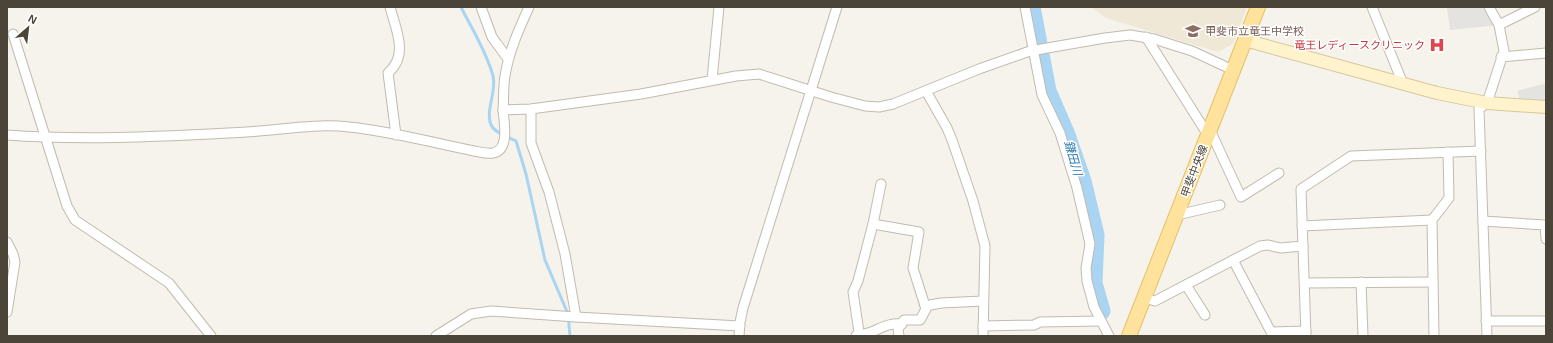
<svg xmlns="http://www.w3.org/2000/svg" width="1553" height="343" font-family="Arial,'Noto Sans JP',sans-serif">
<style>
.education{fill:#efe8d6}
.parking{fill:#e5e3e0}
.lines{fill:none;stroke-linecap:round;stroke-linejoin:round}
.stream{stroke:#a9d4f2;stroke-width:3}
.river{stroke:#a9d4f2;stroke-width:19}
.street-casing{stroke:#c2bbae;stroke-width:11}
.secondary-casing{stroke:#d6c79b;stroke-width:14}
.primary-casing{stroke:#e6c16a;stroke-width:16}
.street{stroke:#fff;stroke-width:9}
.secondary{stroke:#fff3cd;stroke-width:12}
.primary{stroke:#ffe39c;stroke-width:14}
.labels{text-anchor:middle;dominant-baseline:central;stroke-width:3;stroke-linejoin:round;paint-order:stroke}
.education-label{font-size:11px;fill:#785e54;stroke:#fff;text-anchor:start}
.health-label{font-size:11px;fill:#be3a42;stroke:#fff;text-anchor:end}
.street-label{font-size:11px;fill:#4b4439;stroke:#fff}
.water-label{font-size:12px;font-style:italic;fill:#2e7ab2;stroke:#fff}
</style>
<rect width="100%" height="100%" fill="#f6f3ec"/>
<polygon class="education" points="1091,7 1247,7 1233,44 1218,52 1106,18"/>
<g class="parking">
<polygon points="1447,7 1487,7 1499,25 1450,30"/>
<polygon points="1546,83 1546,105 1521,104 1517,91"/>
</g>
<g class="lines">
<path class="stream" d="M461,7C472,29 487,53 493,76C497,91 485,111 491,125C495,133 508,137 516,141L526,174L545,260L568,314L570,336"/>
<polyline class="river" points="1031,7 1047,91 1066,135 1082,181 1095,235 1093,283 1101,311"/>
<defs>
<g id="street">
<path d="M390,7C396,30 409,55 388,73L396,135"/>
<polyline points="481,7 492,37 508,59"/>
<path d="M529,7C519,29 509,51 505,76C503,87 504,99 503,110L531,109L641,94L736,76L759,74L831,97L865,106L879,107L893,104L979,69L1030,51L1105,38L1130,35L1154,39L1192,51L1233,70"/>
<polyline points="1025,7 1042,95 1060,133 1077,188 1090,244 1086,268 1087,281 1094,307 1109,336"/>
<polyline points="1372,7 1403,84"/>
<polyline points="1499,25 1535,7"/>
<polyline points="13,34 67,206 75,220 169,283 211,336"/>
<polyline points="1146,37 1208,135"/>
<polyline points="1501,57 1546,53"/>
<polyline points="712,80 719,7"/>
<polyline points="926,91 947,128 952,140 973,201 985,246 983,336"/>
<polyline points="531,109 531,143 549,192 565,254 576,317"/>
<polyline points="1210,130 1241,197 1279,173"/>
<path d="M7,135C86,141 167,136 246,132C280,130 316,123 349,127C391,131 433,143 474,151C480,152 487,154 493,153C510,150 504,122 503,110"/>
<polyline points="1177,215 1220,205"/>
<polyline points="1483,221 1545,225 1546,239"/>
<polyline points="873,224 919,232 913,268 926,309 920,320 904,320 898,329 899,336"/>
<polyline points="1302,226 1432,220"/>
<polyline points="7,242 13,254 15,262 7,312"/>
<polyline points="1233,260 1271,332 1306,331"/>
<polyline points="1361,282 1363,336"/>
<polyline points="1305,283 1433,282"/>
<polyline points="1186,285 1205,315"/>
<polyline points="1144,298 1155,301 1260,246 1268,245 1280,248 1303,246"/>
<polyline points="925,306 941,303 983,301"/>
<polyline points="1486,321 1546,321"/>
<polyline points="983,326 1034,325 1040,322 1101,321"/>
<polyline points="436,336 471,314 491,311 576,317 740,326"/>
<polyline points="739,336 740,322 743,308 837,7"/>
<polyline points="856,336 859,332 853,292 858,281 873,224 881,184"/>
<path d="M856,336C863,334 870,333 876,330C885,326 891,323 902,324"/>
<polyline points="1306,336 1301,189 1351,156 1481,151"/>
<polyline points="1434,336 1432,220 1449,198 1448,152"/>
<polyline points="1487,336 1479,109 1487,103 1504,51 1499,25 1489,7"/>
</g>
<polyline id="secondary" points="1245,40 1437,93 1487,103 1546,107"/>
<polyline id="primary" points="1129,336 1258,7"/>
</defs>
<use href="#street" class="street-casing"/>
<use href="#secondary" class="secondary-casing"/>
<use href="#primary" class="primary-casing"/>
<use href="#street" class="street"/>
<use href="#secondary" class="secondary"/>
<use href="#primary" class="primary"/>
</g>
<defs>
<symbol id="school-bare" viewBox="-9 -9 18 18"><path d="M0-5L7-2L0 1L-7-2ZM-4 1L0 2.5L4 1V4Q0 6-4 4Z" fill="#8d6e63" stroke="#fff" stroke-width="2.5" paint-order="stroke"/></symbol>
<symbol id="hospital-bare" viewBox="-9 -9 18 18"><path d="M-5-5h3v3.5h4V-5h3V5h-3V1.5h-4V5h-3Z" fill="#e0444e" stroke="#fff" stroke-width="2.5" paint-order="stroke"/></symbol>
</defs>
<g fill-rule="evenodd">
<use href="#school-bare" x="1182" y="20" width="22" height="22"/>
<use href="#hospital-bare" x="1426" y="34" width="22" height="22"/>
</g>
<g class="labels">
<g class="education-label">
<text x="1205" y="31">甲斐市立竜王中学校</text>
</g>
<g class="health-label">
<text x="1425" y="45">竜王レディースクリニック</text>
</g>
<g class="street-label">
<text transform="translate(1194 171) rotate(-69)">甲斐中央線</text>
</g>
<g class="water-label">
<text transform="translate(1073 158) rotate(74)">鎌田川</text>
</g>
</g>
<rect width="1553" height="343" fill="none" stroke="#4b4439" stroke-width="16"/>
<g transform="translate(28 28) rotate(28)" stroke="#ffffff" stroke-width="3" paint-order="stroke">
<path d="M0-3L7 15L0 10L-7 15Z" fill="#4b4439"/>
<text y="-6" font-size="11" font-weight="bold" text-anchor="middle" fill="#4b4439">N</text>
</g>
</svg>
